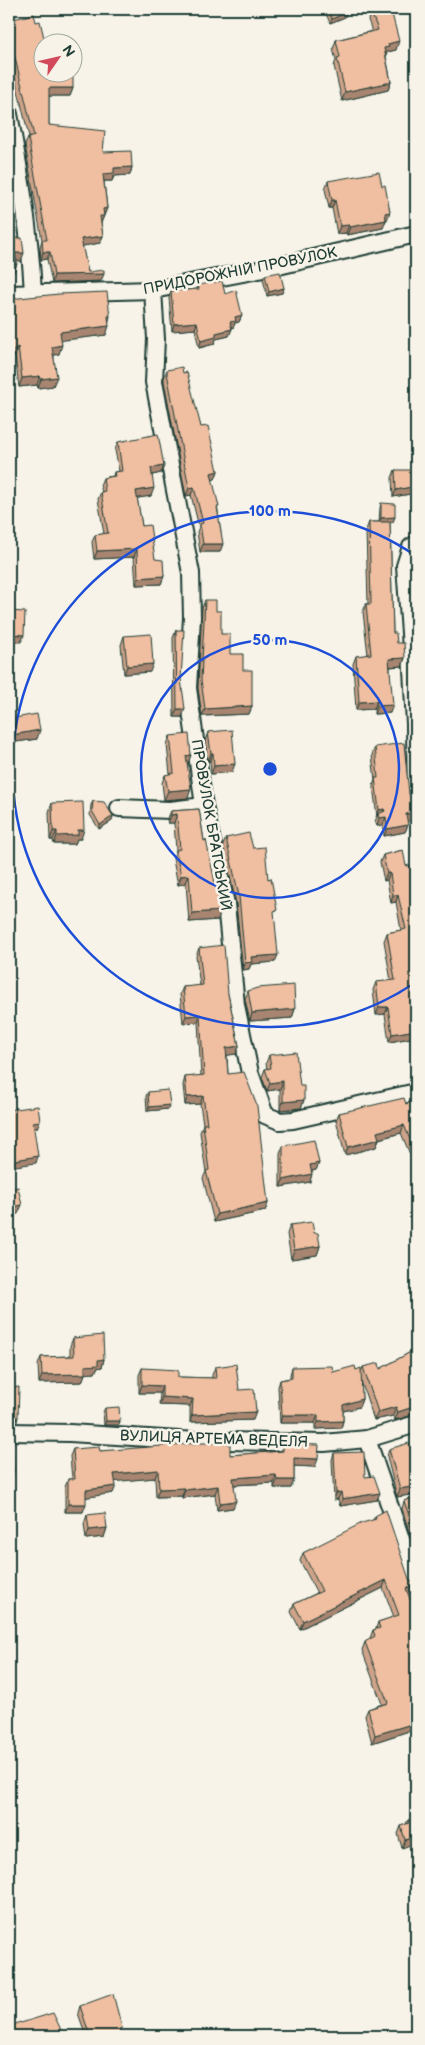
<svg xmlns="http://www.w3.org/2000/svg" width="425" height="2045" font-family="'Balsamiq Sans',sans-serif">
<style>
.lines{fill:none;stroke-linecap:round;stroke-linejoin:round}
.minor-casing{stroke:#1f3d34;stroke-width:20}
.minor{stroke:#f7f3e8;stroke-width:16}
.wall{fill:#cea38a;stroke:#1f3d34}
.shaded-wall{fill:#a88571;stroke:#1f3d34}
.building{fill:#f0bea1;stroke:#1f3d34}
.ring{fill:none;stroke:#1d4ed8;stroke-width:2.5}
.labels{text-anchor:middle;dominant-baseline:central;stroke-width:5;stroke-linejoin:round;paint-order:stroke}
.street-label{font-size:15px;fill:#1f3d34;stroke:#f7f3e8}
.centre{fill:#1d4ed8;stroke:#f7f3e8;stroke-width:2.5}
.ring-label{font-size:15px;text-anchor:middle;font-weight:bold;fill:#1d4ed8;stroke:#f7f3e8;stroke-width:5;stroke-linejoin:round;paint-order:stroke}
</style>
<rect width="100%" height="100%" fill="#f7f3e8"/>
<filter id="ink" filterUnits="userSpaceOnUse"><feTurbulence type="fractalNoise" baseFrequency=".02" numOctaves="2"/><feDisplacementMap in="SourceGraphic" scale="10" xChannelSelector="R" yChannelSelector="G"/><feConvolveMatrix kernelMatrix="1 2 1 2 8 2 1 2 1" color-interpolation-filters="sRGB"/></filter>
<g filter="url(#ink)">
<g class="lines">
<defs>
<g id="minor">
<path d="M9,114C20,173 30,232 33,293"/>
<polyline points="153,290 156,339 154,382 191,573 192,617 188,688 204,806 226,904 236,1005 250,1073 265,1115 280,1121 293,1120 416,1092"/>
<polyline points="9,294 153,290 274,267 416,234"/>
<polyline points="416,544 411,547 405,566 410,633 415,724 416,801"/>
<polyline points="119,808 170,810 204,806"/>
<polyline points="9,1432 70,1433 179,1440 324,1443 367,1439 416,1424"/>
<polyline points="367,1439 416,1583"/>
</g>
</defs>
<use href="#minor" class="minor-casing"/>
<use href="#minor" class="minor"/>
</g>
<g class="wall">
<polygon points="324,9 346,9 345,17 330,23"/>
<polygon points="379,9 410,9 392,16 396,50 387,52 386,56 391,82 388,90 342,101 334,66 336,60 333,49 336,40 372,31 368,20 371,12"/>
<polygon points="9,20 42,72 73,88 70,96 49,96 49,125 132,167 130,175 114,176 112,181 104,181 107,208 101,223 103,236 100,243 82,246 88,272 101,281 52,283 47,259 41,260 40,247 42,240 25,145 28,138 29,137 9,53"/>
<polygon points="328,181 387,220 386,220 383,228 347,235 346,233 337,234 332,208 329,208 325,189"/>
<polygon points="265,275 284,288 282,293 267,296 263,279"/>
<polygon points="198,285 225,294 242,315 239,322 235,323 233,328 232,328 229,336 216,339 214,344 199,348 195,329 172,331 169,298 171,291 197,289"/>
<polygon points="9,299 110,316 106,335 62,340 59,354 54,355 53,386 38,388 37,385 19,387 15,356 9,359"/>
<polygon points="167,370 183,373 201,427 218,471 215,479 212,480 218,511 220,552 200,552 197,532 199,527 191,495 186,496 164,381 164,378"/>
<polygon points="118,442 164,466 161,473 152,475 151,496 137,498 142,526 155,559 164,576 161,584 136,585 134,557 94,559 92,542 95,535 104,534 98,499 101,492 102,492 100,485 103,478 113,476 114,472 119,471 115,450"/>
<polygon points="395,470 411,473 416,472 416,493 393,497 392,478"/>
<polygon points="381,503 393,522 390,522 393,633 397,643 405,658 402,666 390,667 390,713 374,714 374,709 356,710 353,664 356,656 368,655 363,612 366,604 368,604 366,530 369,522 379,522 380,508"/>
<polygon points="416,564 416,575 415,567"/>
<polygon points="205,600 216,611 221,634 230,654 243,670 252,706 249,714 202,716 198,688 202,608"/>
<polygon points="176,630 182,717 174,717 173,638"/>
<polygon points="124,636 150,672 124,674 121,645"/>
<polygon points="9,719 37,739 9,743"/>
<polygon points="208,732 232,772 211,774 210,761 208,762 205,741"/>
<polygon points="170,736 188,764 187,764 188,798 164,800 162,783 165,775 170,774 167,745"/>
<polygon points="375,747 414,802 407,821 408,825 405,832 384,836 383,825 377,826 375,821 377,817 373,786 375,780 372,755"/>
<polygon points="93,801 113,816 112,821 99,829 90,815 91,805"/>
<polygon points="52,803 81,839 77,839 75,844 54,844 53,840 50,840 49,812"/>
<polygon points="199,809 204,841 218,920 189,922 186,883 178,885 174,865 173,858 176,850 174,823 168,823 167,820 171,811"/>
<polygon points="226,838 253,848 268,879 275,962 251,964 249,969 243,970 236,903 223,845"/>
<polygon points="403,850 416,1037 389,1042 385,1014 376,1015 373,990 376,982 391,981 384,941 387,933 401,930 396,902 391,903 387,880 384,881 380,862 383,855"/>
<polygon points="199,948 228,994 239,1046 236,1054 227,1055 228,1074 268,1203 265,1211 214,1222 203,1178 206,1172 200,1132 203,1124 200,1104 185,1105 183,1085 185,1077 201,1076 198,1022 183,1023 180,994 183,987 200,986 196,956"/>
<polygon points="248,991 295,1009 292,1018 250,1021 245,999"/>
<polygon points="269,1055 300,1086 304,1100 301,1108 280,1110 280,1089 267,1091 262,1077 265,1069 267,1069 266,1063"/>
<polygon points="148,1092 170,1105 168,1109 147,1111 146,1096"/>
<polygon points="416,1100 416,1165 415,1166 401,1133 379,1139 376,1147 345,1155 336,1120 339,1113 406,1104"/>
<polygon points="283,1146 319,1163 316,1170 312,1171 310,1182 280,1187 280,1154"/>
<polygon points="290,1225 314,1233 320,1246 317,1255 291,1259 287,1234"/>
<polygon points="73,1338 104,1359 102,1367 97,1368 95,1373 85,1373 82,1382 39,1383 38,1365 41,1357 70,1356 70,1346"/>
<polygon points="416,1349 416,1414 395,1420 393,1416 374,1420 361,1381 362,1399 359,1407 343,1411 343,1421 341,1428 315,1429 315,1423 280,1423 278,1387 280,1380 290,1378 290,1375 292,1367 333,1372 356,1370 361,1371 363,1367 380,1369"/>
<polygon points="215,1367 239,1390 253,1420 190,1422 190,1406 159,1405 160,1393 139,1393 139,1375 142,1368 178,1377 212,1378 212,1375"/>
<polygon points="105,1408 120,1421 119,1425 104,1425 103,1412"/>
<polygon points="283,1444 315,1467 294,1466 294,1480 291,1488 274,1488 274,1483 234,1485 233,1508 217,1510 215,1494 182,1498 182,1496 156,1497 155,1478 115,1481 113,1493 86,1497 83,1512 65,1512 65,1487 68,1479 72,1479 70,1456 73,1449 100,1451 230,1455 281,1451"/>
<polygon points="389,1449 414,1460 416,1459 416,1494 397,1497 387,1457"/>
<polygon points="334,1453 365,1477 377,1500 340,1506 338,1499 334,1500 332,1460"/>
<polygon points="416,1496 416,1539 412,1540 402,1509 404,1501"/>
<polygon points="87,1515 107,1528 104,1537 86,1539 84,1524"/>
<polygon points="375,1516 411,1593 408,1594 416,1616 416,1740 412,1730 372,1743 365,1716 368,1709 382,1704 362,1650 365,1642 370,1639 370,1638 373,1630 376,1629 378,1622 394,1617 383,1588 300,1629 291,1612 294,1604 317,1593 300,1561 303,1553 373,1520"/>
<polygon points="416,1818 402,1848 398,1834 401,1826 406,1824 408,1820"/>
<polygon points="80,2006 120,2033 122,2036 86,2036 78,2013"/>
</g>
<g class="shaded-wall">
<polygon points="393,9 410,9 388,18 391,10"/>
<polygon points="347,12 345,17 330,23 332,19"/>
<polygon points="399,41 396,50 387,52 386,56 384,48 388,44"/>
<polygon points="391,82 388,90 342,101 345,92"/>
<polygon points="49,88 73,88 70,96 46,96"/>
<polygon points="132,167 130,175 114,176 112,181 100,181 103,174 114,168"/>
<polygon points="332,200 335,200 332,208 329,208"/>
<polygon points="15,207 12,215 9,216 9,208"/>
<polygon points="107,208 101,223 97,224 103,209"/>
<polygon points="390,212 387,220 382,221 385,213"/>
<polygon points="386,220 383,228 347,235 350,227"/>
<polygon points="349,225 346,233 337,234 340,226"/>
<polygon points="103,236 100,243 78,247 81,239"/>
<polygon points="43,252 50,252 47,259 41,260"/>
<polygon points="15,253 24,253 21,261 12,261"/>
<polygon points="17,264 14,272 9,273 9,265"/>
<polygon points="104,274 101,281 52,283 54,275"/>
<polygon points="284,288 282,293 267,296 269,292"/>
<polygon points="242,315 239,322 235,323 233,328 227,329 230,322 235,317"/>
<polygon points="197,322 195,329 172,331 174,324"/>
<polygon points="109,326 106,335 57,341 60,332"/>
<polygon points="232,329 229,336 216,339 214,344 199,348 201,341 216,333"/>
<polygon points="62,345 59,354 49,356 52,347"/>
<polygon points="18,347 15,356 9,359 9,352"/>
<polygon points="40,376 37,385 19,387 22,378"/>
<polygon points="57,377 53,386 38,388 41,379"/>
<polygon points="164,466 161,473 148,476 151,468"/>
<polygon points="218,471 215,479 208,481 211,473"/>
<polygon points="416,486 416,493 393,497 396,490"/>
<polygon points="194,487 191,495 186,496 189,488"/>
<polygon points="154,488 151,496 133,499 136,491"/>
<polygon points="395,517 393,522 379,523 381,518"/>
<polygon points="203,544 223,544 220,552 200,552"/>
<polygon points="137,549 134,557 94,559 97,551"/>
<polygon points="164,576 161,584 136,585 138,578"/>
<polygon points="9,634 24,635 21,642 9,642"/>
<polygon points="405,658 402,666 386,667 389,659"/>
<polygon points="153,664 150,672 124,674 127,666"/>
<polygon points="377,701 374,709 356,710 359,702"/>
<polygon points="393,705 390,713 374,714 377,706"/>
<polygon points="252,706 249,714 202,716 205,709"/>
<polygon points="177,709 185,709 182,717 174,717"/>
<polygon points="40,730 37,739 9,743 12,735"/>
<polygon points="211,753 213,753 210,761 208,762"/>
<polygon points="191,755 188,764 183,764 186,756"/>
<polygon points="235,764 232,772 211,774 214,766"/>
<polygon points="191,789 188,798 164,800 168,791"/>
<polygon points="384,809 382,817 378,814 376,817 379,810"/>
<polygon points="416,813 416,820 403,822 406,814"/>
<polygon points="177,814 174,823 168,823 171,815"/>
<polygon points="113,816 112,821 99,829 100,825"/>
<polygon points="386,817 383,825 377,826 379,818"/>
<polygon points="408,825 405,832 384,836 387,829"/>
<polygon points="78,830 84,830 81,839 77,839 75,844 54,844 57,836"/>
<polygon points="53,831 57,831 53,840 50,840"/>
<polygon points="387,873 390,873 387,880 384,881"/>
<polygon points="189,875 186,883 178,885 181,876"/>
<polygon points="393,895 398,895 396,902 391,903"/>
<polygon points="221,911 218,920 189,922 192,913"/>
<polygon points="278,955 275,962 251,964 249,969 243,970 245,963 251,957"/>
<polygon points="379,1007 388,1007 385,1014 376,1015"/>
<polygon points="295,1009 292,1018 250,1021 252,1013"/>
<polygon points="200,1015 198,1022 183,1023 186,1016"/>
<polygon points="416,1030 416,1037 389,1042 392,1034"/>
<polygon points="239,1046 236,1054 223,1056 226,1048"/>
<polygon points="283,1081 280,1089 267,1091 270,1083"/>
<polygon points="203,1096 200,1104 185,1105 187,1097"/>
<polygon points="304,1100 301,1108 280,1110 283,1102"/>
<polygon points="170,1105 168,1109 147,1111 149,1107"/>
<polygon points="40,1121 37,1128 30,1129 33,1122"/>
<polygon points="404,1125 401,1133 374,1140 377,1132"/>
<polygon points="379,1139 376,1147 345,1155 348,1147"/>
<polygon points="38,1156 36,1163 9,1167 10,1161"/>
<polygon points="319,1163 316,1170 308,1172 310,1165"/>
<polygon points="9,1170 12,1170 10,1177 9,1177"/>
<polygon points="312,1174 310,1182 280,1187 283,1180"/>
<polygon points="268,1203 265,1211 214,1222 217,1214"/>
<polygon points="22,1205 18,1214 9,1216 9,1208"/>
<polygon points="320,1246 317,1255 291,1259 294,1250"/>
<polygon points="104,1359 102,1367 97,1368 95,1373 82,1374 85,1366 98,1360"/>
<polygon points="85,1374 82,1382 39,1383 42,1375"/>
<polygon points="142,1385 162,1386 160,1393 139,1393"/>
<polygon points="162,1397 193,1399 190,1406 159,1405"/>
<polygon points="362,1399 359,1407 340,1412 343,1405"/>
<polygon points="416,1406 416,1414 395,1420 398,1412"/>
<polygon points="396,1407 393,1416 374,1420 378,1412"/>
<polygon points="256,1412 253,1420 190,1422 192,1415"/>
<polygon points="282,1415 318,1415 315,1423 280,1423"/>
<polygon points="9,1417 18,1417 17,1422 9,1422"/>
<polygon points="106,1421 120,1421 119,1425 104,1425"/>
<polygon points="343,1421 341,1428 315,1429 318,1422"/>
<polygon points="294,1458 318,1459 315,1467 291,1466"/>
<polygon points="158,1470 155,1478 111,1482 114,1474"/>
<polygon points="14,1471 11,1480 9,1480 9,1472"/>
<polygon points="276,1475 274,1483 230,1485 233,1478"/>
<polygon points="277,1480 294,1480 291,1488 274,1488"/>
<polygon points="116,1486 113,1493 83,1498 86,1490"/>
<polygon points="218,1486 215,1494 182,1498 185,1490"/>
<polygon points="416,1486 416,1494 397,1497 400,1489"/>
<polygon points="185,1488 182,1496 156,1497 159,1489"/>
<polygon points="341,1492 338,1499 334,1500 336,1493"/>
<polygon points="380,1493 377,1500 340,1506 342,1499"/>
<polygon points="236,1501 233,1508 217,1510 220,1503"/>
<polygon points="68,1504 86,1504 83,1512 65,1512"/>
<polygon points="107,1528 104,1537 86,1539 89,1530"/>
<polygon points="415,1532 416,1532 416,1539 412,1540"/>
<polygon points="386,1580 383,1588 300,1629 303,1621"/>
<polygon points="414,1585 411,1593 403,1596 406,1588"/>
<polygon points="415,1723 412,1730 372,1743 375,1735"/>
<polygon points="416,1837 416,1843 402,1848 405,1840"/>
</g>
<g class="building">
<polygon points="328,9 346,9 347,12 332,19"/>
<polygon points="379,9 393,9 391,10 399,41 388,44 389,47 384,48 391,82 345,92 337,58 340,57 336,40 378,30 371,12"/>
<polygon points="34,14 36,22 40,21 45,42 42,42 42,72 73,72 73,88 49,88 49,125 105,131 103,152 131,151 132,167 114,168 114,173 103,174 107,208 103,209 104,216 100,216 103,236 81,239 88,272 104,270 104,274 54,275 50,252 43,252 42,240 47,240 28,138 34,136 9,33 9,20"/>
<polygon points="379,172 382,186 385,185 390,212 385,213 386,220 350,227 349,225 340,226 335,200 332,200 328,181"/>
<polygon points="9,184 12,184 15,207 9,208"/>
<polygon points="9,238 22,238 24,253 15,253 17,264 9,265"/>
<polygon points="280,272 284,288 269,292 265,275"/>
<polygon points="222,281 225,294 236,290 242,315 235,317 236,321 230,322 232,329 216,333 216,337 201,341 197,322 174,324 171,291 199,289 198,285"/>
<polygon points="107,292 110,316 108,316 109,326 60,332 62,345 52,347 57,377 41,379 40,376 22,378 18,347 9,352 9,299 59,294"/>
<polygon points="182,367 183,373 187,372 201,427 208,426 218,471 211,473 219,507 217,507 223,544 203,544 200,524 203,523 194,487 189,488 167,373 167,370"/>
<polygon points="158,434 164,466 151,468 154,488 136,491 142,526 150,525 155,559 163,560 164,576 138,578 137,549 97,551 95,535 108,533 101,492 105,491 103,478 115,476 114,472 122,471 118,442"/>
<polygon points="395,470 411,470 411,473 416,472 416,486 396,490"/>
<polygon points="381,503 395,504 395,517 381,518"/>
<polygon points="369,522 390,522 393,633 396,633 397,643 404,643 405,658 389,659 393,705 377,706 377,701 359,702 356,656 371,654 366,604 371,604"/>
<polygon points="205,600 216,600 216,611 221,611 221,634 230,634 230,654 243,654 243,670 252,670 252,706 205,709 201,680"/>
<polygon points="9,611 25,612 24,635 9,634"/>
<polygon points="176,630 184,630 181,679 185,709 177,709"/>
<polygon points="151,634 153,664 127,666 124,636"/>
<polygon points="37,714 40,730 12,735 9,719"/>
<polygon points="232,730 235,764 214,766 213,753 211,753 208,732"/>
<polygon points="189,734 191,755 186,756 191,789 168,791 165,775 174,773 170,736"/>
<polygon points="404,743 409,794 414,802 416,802 416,813 406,814 408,825 387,829 386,817 379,818 378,814 385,811 384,809 379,810 375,778 378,778 375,747"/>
<polygon points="93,801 104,802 113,816 100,825 92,811"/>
<polygon points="83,802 84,830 78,830 78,835 57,836 57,831 53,831 52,803"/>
<polygon points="199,809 204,841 206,840 221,911 192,913 189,875 181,876 177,857 176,850 180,849 177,814 171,815 171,811"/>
<polygon points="249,833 253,848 265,847 268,879 271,878 277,910 274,911 278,955 251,957 252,962 245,963 239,896 226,838"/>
<polygon points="403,850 406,866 409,865 411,871 416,870 416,1030 392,1034 388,1007 379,1007 376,982 395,980 387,933 406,929 398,895 393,895 390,873 387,873 383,855"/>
<polygon points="224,945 228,994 239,1046 226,1048 228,1074 244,1072 257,1106 268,1203 217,1214 206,1171 209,1170 203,1124 207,1124 203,1096 187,1097 185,1077 204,1075 200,1015 186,1016 183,987 203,985 199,948"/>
<polygon points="294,985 295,1009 252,1013 248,991 257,988"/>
<polygon points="296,1052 300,1086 304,1086 304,1100 283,1102 283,1081 270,1083 265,1069 271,1068 269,1055"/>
<polygon points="168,1090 170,1105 149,1107 148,1092"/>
<polygon points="404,1098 406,1104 416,1100 416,1154 404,1125 377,1132 379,1139 348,1147 339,1113"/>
<polygon points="38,1106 40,1121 33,1122 38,1156 10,1161 12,1170 9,1170 9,1110"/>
<polygon points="314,1140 319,1163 310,1165 312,1174 283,1180 283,1146"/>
<polygon points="18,1187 22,1205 9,1208 9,1189"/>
<polygon points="312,1222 314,1233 318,1233 320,1246 294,1250 290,1225"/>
<polygon points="103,1335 104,1359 98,1360 98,1365 85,1366 85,1374 42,1375 41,1357 74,1356 73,1338"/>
<polygon points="416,1349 416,1406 398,1412 396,1407 378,1412 363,1367 379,1363 380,1369"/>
<polygon points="236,1364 239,1390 254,1389 256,1412 192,1415 193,1399 162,1397 162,1386 142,1385 142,1368 178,1370 178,1377 216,1378 215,1367"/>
<polygon points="332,1366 333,1372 355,1366 356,1370 361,1368 362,1399 343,1405 343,1421 318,1422 318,1415 282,1415 280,1380 292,1378 292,1367"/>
<polygon points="19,1387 18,1417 9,1417 9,1388"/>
<polygon points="119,1407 120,1421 106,1421 105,1408"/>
<polygon points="198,1443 230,1443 230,1455 283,1451 283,1444 319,1445 318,1459 294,1458 294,1480 277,1480 276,1475 233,1478 236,1501 220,1503 218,1486 185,1490 185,1488 159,1489 158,1470 114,1474 116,1486 86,1490 86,1504 68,1504 68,1479 75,1479 73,1449 99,1447 100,1451"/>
<polygon points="409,1443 414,1460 416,1459 416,1486 400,1489 389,1449"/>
<polygon points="9,1448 12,1448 14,1471 9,1472"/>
<polygon points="364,1452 365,1477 374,1476 380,1493 342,1499 341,1492 336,1493 334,1453"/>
<polygon points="416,1496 416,1532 415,1532 404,1501"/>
<polygon points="386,1510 409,1579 414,1585 406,1588 416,1616 416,1726 415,1723 375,1735 368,1709 388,1703 365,1642 375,1636 373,1630 380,1628 378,1622 399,1615 386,1580 303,1621 294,1604 322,1591 303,1553 362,1523 376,1519 375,1516"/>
<polygon points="105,1513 107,1528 89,1530 87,1515"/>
<polygon points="416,1818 416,1837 405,1840 401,1826 409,1823 408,1820"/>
<polygon points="113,1994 122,2028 119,2029 122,2036 90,2036 80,2006"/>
<polygon points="53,2013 64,2036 9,2036 9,2027 20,2022 21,2023"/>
</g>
</g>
<g class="ring">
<circle cx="270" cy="769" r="129"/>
<path d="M416 982A258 258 0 1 1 416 556"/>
</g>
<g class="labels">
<g class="street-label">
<text transform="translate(240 271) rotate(-11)">ПРИДОРОЖНІЙ ПРОВУЛОК</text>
<text transform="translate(211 825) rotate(80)">ПРОВУЛОК БРАТСЬКИЙ</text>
<text transform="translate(214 1439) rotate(2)">ВУЛИЦЯ АРТЕМА ВЕДЕЛЯ</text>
</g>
</g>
<circle cx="270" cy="769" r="8" class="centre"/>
<g class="ring-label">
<text x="270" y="516">100 m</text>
<text x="270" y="645">50 m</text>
</g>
<rect width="425" height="2045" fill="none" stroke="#f7f3e8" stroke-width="30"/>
<rect x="15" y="15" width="395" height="2015" fill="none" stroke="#1f3d34" stroke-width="2" filter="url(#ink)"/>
<g transform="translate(58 58) rotate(56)"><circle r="24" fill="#f7f3e8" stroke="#a1aaa0"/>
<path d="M0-4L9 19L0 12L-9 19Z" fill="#d1495b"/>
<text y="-8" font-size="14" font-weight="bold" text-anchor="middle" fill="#1f3d34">N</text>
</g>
</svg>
